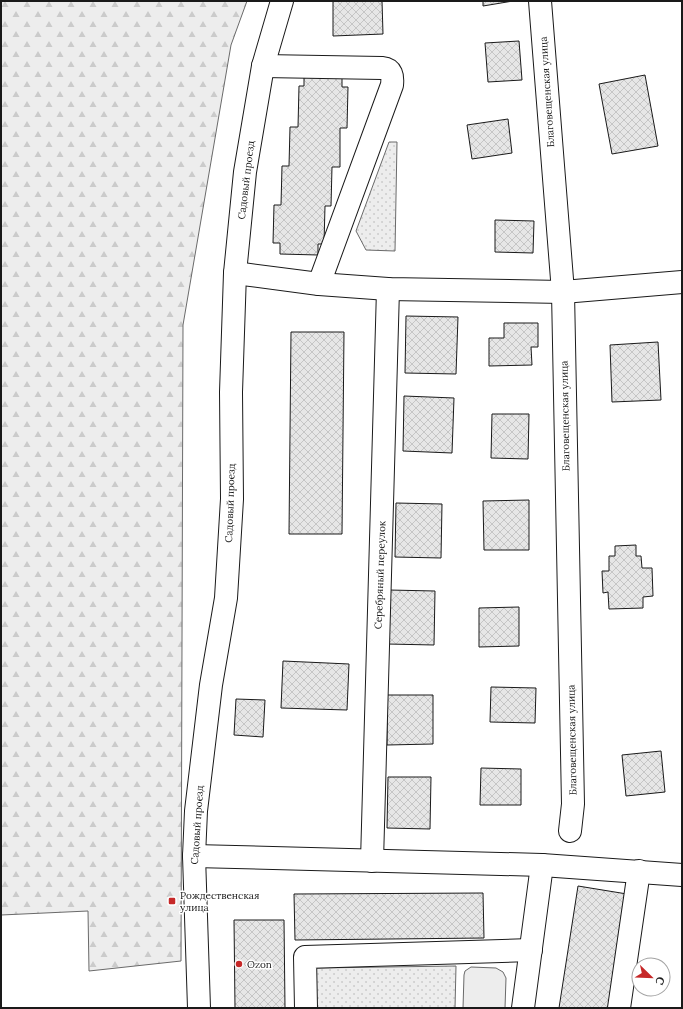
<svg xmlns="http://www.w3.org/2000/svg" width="683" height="1009" font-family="Lora,serif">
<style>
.built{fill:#ededed;stroke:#6a6a6a}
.forest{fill:url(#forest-firs);stroke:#6a6a6a}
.park{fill:url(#park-dots);stroke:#6a6a6a}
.building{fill:url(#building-cross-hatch);stroke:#1a1a1a}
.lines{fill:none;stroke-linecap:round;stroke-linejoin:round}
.minor-casing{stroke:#1a1a1a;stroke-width:24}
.minor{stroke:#fff;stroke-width:22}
.poi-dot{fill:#c62828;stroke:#fff;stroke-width:1.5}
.labels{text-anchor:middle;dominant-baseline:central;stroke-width:3;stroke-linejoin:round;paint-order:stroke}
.street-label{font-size:10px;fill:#1a1a1a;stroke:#fff}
.poi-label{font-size:10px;fill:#1a1a1a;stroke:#fff;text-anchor:start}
</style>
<defs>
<pattern id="forest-firs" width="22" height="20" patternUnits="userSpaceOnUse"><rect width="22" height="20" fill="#ededed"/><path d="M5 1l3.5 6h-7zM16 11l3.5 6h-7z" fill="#cbcbcb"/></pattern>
<pattern id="park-dots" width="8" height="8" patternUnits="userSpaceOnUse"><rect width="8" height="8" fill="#ededed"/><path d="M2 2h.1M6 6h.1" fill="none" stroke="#cbcbcb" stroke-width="1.8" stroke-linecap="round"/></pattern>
<pattern id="building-cross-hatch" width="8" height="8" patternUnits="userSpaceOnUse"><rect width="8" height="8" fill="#e6e6e6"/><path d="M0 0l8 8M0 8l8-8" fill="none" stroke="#c5c5c5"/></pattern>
</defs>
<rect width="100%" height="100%" fill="#fff"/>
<polygon class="built" points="471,967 496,968 503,972 506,978 505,1008 463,1008 464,975 465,971"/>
<polygon class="forest" points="1,1 247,1 231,45 183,325 181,961 89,971 88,911 1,915"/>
<g class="park">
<polygon points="389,142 397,142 395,251 366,250 356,231"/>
<polygon points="456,966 455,1008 316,1008 315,968"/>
</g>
<g class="building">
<polygon points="333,1 382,1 383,34 333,36"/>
<polygon points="483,1 513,1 483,6"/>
<polygon points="519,41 522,80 488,82 485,43"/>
<polygon points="304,74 342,75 342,87 348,87 347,128 340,128 340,167 332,167 331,206 325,206 324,244 318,244 318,255 280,254 280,243 273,243 274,205 281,205 282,166 289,166 290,127 298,127 299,86 304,86"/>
<polygon points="645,75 658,146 612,154 599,84"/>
<polygon points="508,119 512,153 472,159 467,125"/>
<polygon points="495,220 534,221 533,253 495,252"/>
<polygon points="406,316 458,317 456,374 405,373"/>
<polygon points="504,323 538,323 538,347 531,347 532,365 489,366 489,338 504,338"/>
<polygon points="291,332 344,332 342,534 289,534"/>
<polygon points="658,342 661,400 612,402 610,345"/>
<polygon points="404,396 454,398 452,453 403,451"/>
<polygon points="492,414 529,414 528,459 491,458"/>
<polygon points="529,500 529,550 484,550 483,501"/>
<polygon points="396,503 442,504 441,558 395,557"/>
<polygon points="636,545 636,556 641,556 642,568 652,568 653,596 643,597 643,608 609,609 608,592 603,593 602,571 609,571 609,556 615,556 615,546"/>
<polygon points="389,590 435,591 434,645 387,644"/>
<polygon points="519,607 519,646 479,647 479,608"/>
<polygon points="283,661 349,664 347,710 281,708"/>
<polygon points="491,687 536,688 535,723 490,722"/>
<polygon points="387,695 433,695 433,744 387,745"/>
<polygon points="236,699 265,700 263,737 234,735"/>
<polygon points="661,751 665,792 626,796 622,755"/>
<polygon points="481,768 521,769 521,805 480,805"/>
<polygon points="388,777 431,777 430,829 387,828"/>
<polygon points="578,886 627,894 610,1008 559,1008"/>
<polygon points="483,893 484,938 295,940 294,894"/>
<polygon points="234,920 284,920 285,1008 235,1008"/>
</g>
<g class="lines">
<defs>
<g id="minor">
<polyline points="540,1 563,292 573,804 570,831"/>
<path d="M263,66L382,68C392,69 393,76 392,85L319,284"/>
<polyline points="235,273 319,284 388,289 563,292 682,282"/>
<polyline points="194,856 542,865 682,875"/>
<polyline points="372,861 388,289"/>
<polyline points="199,1008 194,856 196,811 211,685 226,598 232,499 231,392 235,273 245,172 263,66 282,1"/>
<polyline points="306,1008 305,957 531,950"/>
<polyline points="523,1008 542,865"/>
<polyline points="619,1008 639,871"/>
</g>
</defs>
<use href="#minor" class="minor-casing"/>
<use href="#minor" class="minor"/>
</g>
<g class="poi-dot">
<rect x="168" y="897" width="8" height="8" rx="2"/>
<circle cx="239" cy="964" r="4"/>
</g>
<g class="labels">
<g class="street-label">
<text transform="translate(547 92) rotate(-94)">Благовещенская улица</text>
<text transform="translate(246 180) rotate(-83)">Садовый проезд</text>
<text transform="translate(565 416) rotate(-91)">Благовещенская улица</text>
<text transform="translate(230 503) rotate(-88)">Садовый проезд</text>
<text transform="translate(380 575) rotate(-88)">Серебряный переулок</text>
<text transform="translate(572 740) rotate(-91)">Благовещенская улица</text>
<text transform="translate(197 825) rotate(-86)">Садовый проезд</text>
</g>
<g class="poi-label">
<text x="180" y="895">Рождественская<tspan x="180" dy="12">улица</tspan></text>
<text x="247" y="964">Ozon</text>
</g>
</g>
<rect width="683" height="1009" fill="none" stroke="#1a1a1a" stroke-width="4"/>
<g transform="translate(651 977) rotate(113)"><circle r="19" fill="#ffffff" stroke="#a3a3a3"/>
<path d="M0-3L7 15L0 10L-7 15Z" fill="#c62828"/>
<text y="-6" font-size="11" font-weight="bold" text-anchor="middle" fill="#1a1a1a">С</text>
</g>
</svg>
